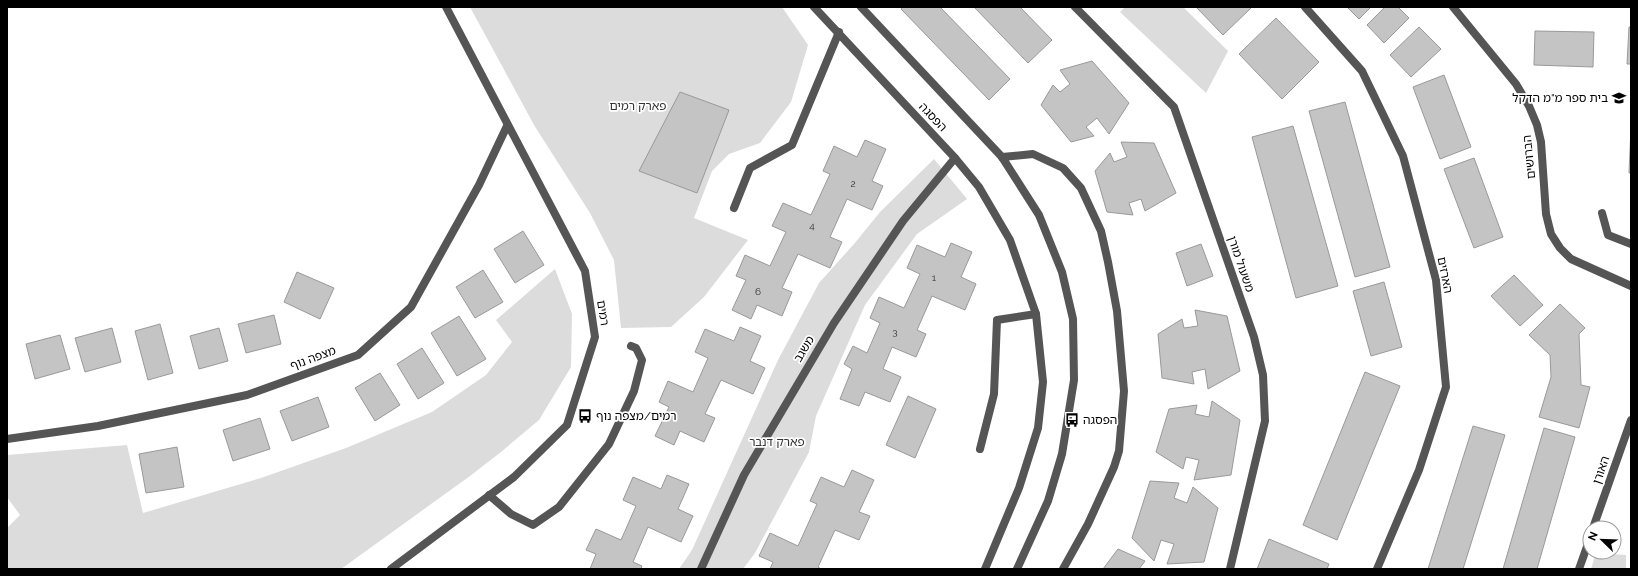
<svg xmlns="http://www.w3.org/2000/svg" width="1638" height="576" font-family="Raleway,'Noto Sans Hebrew',sans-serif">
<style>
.green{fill:#dcdcdc}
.building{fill:#c4c4c4;stroke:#999}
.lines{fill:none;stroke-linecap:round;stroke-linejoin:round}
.service{stroke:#555;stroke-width:8}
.pedestrian{stroke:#555;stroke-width:8}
.minor{stroke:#555;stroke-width:8}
.tertiary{stroke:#555;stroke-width:8}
.labels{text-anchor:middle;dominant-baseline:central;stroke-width:3.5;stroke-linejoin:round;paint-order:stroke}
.number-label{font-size:10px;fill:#313131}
.poi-label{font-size:12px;fill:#000;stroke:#fff;text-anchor:start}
.park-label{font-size:12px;fill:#333;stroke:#fff}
.street-label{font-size:12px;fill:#000;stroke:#fff}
</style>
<rect width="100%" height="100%" fill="#fff"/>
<g class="green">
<polygon points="470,7 782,7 808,45 791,102 760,143 729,154 712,171 694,218 748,240 704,297 671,327 621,328 614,260 590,213 534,125"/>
<polygon points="1125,7 1183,7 1228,51 1206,93 1120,12"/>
<polygon points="934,159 967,199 917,234 865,305 816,416 809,452 755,553 743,569 679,569 692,550 778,360 819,283 854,244 880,212"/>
<polygon points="555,269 572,314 571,367 539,420 501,452 470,476 341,569 7,569 7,528 20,515 7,497 7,455 127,445 143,513 261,478 346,448 432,412 486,375 512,342 496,320"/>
<polygon points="1596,553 1626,555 1626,569 1591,569"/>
</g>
<g class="building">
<polygon points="903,7 940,7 1010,79 989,100 901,9"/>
<polygon points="974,7 1020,7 1052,40 1028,63"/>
<polygon points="1196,7 1252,7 1223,35"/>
<polygon points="1347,7 1371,7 1359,19"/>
<polygon points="1385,7 1398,7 1409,18 1384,43 1367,25"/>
<polygon points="1276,18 1319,62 1282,99 1239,54"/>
<polygon points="1419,27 1441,49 1411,77 1390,55"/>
<polygon points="1629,27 1631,27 1631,64 1627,64"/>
<polygon points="1535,31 1594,32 1593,67 1534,65"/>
<polygon points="1092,61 1129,103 1109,134 1097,118 1086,127 1094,136 1071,142 1041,105 1053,85 1060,92 1070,84 1060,70"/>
<polygon points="1444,75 1471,147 1440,159 1413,87"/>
<polygon points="680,92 729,110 697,193 639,171"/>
<polygon points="1345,102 1390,267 1355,277 1309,111"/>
<polygon points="1293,126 1338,286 1296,298 1252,137"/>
<polygon points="1631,128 1631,173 1629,173"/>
<polygon points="865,140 886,149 872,181 883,186 872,210 847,199 830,237 842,242 830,268 798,254 782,288 792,292 782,316 757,305 751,319 732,310 746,280 736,276 745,255 770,266 786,232 772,226 783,203 811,215 830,174 823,171 834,146 857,157"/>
<polygon points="1121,142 1154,143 1176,193 1145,211 1141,199 1129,203 1133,215 1107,212 1095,171 1110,153 1114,162 1127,157"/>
<polygon points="1474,158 1503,237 1474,248 1444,169"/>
<polygon points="523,231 544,265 515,283 494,249"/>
<polygon points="951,243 972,252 961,277 976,284 965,310 932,296 917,330 926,334 916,357 892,347 883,369 901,377 890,402 865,392 859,406 840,399 852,369 844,364 853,346 867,353 880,323 870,318 879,297 904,308 920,274 907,268 917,245 945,257"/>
<polygon points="1201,244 1213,276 1187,286 1176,253"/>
<polygon points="483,270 503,302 475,318 456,287"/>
<polygon points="297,272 334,288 320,319 284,302"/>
<polygon points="1514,275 1543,305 1520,326 1491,296"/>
<polygon points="1384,282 1402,347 1371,356 1353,291"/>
<polygon points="1560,304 1585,328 1579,334 1581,385 1590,387 1579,428 1539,417 1551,377 1550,355 1529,335"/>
<polygon points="1195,310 1227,316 1240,371 1208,389 1205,369 1192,372 1194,384 1162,378 1158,334 1182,319 1184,328 1198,326"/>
<polygon points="274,315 281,344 246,353 238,324"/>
<polygon points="459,316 486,359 457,376 431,333"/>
<polygon points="160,324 173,373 148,380 135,331"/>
<polygon points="740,327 761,336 750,361 765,368 753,394 721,380 705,414 715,418 704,442 680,431 674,445 655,436 669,407 659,402 668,381 693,392 708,358 695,352 705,329 734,341"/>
<polygon points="112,328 121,362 85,372 75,338"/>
<polygon points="219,328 228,361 199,369 190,336"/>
<polygon points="60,335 70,369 35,379 26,344"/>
<polygon points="422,348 444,383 418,399 397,364"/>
<polygon points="1365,372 1400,386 1337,540 1303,525"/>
<polygon points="380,373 400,405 375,421 355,388"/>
<polygon points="908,396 936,409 915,458 886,445"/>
<polygon points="318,397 329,427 292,441 280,411"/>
<polygon points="1212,401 1240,420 1231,475 1194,480 1199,460 1186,457 1183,469 1156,452 1169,409 1197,405 1195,414 1209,417"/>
<polygon points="260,418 270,449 233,461 223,430"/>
<polygon points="1473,426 1505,435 1463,569 1428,569"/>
<polygon points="1544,428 1575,437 1537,569 1503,569"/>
<polygon points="177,447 184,487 146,493 139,454"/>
<polygon points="852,470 874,480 859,512 870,516 859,540 835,530 818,567 821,569 770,569 773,562 759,556 770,533 798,546 817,504 810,501 821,477 844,487"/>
<polygon points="667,475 689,484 678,509 693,516 681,542 648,527 633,562 642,566 641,569 590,569 596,554 586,550 596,529 621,540 636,506 623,500 633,477 661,489"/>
<polygon points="1150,481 1179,483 1174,498 1187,503 1193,487 1218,508 1204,562 1167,564 1174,544 1161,540 1154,561 1132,538"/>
<polygon points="1269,539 1329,564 1327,569 1257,569"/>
<polygon points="1118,549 1145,561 1139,569 1103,569"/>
</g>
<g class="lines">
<g class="service">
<polyline points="734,208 750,168 792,145 839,32"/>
<polyline points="1602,213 1608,235 1631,244"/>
<polyline points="980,449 994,394 997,320 1036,314"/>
<polyline points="489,495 511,514 533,525 559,507 609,444 634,391 642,360 636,348 631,346"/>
</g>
<polyline class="pedestrian" points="701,569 744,475 834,323 903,221 955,158"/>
<g class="minor">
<polyline points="1075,7 1174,107 1254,337 1263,375 1265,421 1230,569"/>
<polyline points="1305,7 1362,71 1403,156 1436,280 1446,387 1419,470 1377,569"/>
<polyline points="1453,7 1516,84 1529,106 1537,125 1541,142 1546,214 1551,234 1560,248 1571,259 1631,286"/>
<polyline points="1002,157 1033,154 1063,168 1081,188 1101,231 1108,262 1117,311 1124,391 1119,451 1114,467 1088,524 1063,569"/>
<polyline points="7,439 98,426 247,395 358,355 411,307 479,185 507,126"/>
<polyline points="1593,528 1631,420"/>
<polyline points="391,569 514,477 567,425 595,337 585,271 446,7"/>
<polyline points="1579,569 1590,538"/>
</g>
<g class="tertiary">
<polyline points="814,7 955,158 979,187 1010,240 1036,314 1043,382 1038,428 1019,488 985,569"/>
<polyline points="861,7 1002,157 1039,215 1062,272 1073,319 1074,380 1062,454 1048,501 1017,569"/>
</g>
</g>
<defs>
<symbol id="school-bare" viewBox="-9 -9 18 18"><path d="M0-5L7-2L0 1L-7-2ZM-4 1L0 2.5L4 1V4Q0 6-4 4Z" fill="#000" stroke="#fff" stroke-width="2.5" paint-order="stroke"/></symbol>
<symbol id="bus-bare" viewBox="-9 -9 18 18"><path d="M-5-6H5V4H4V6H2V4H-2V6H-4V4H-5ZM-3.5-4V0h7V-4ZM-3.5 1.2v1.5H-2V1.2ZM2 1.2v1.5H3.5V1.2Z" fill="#000" stroke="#fff" stroke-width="2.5" paint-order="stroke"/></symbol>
</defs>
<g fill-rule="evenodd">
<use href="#school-bare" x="1609" y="88" width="20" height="20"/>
<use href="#bus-bare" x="575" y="406" width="20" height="20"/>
<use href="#bus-bare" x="1062" y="410" width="20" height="20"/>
</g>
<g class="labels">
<g class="number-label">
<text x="853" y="183">2</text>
<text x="812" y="225">4</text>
<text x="934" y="277">1</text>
<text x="758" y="291">6</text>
<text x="895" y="331">3</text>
</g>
<g class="poi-label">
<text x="1608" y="98" text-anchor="end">בית ספר מ"מ הדקל</text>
<text x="596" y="416">רמים/מצפה נוף</text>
<text x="1083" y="420">הפסגה</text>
</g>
<g class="park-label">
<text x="638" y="106">פארק רמים</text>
<text x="777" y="442">פארק דנבר</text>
</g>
<g class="street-label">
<text transform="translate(933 117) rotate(47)">הפסגה</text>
<text transform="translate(1529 157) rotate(-96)">הברושים</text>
<text transform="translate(1241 264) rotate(71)">משעול מורן</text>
<text transform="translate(1445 275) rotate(79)">הארזים</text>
<text transform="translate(603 313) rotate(81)">רמים</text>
<text transform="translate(804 349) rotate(-59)">משגב</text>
<text transform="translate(313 358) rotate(-20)">מצפה נוף</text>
<text transform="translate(1601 470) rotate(-71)">האורן</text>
</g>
</g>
<rect width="1638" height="576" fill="none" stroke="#000000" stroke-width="16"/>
<g transform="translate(1602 540) rotate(293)"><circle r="19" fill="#ffffff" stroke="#999999"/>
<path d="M0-3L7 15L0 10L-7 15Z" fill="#000000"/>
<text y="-6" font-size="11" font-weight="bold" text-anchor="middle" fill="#000000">N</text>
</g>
</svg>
